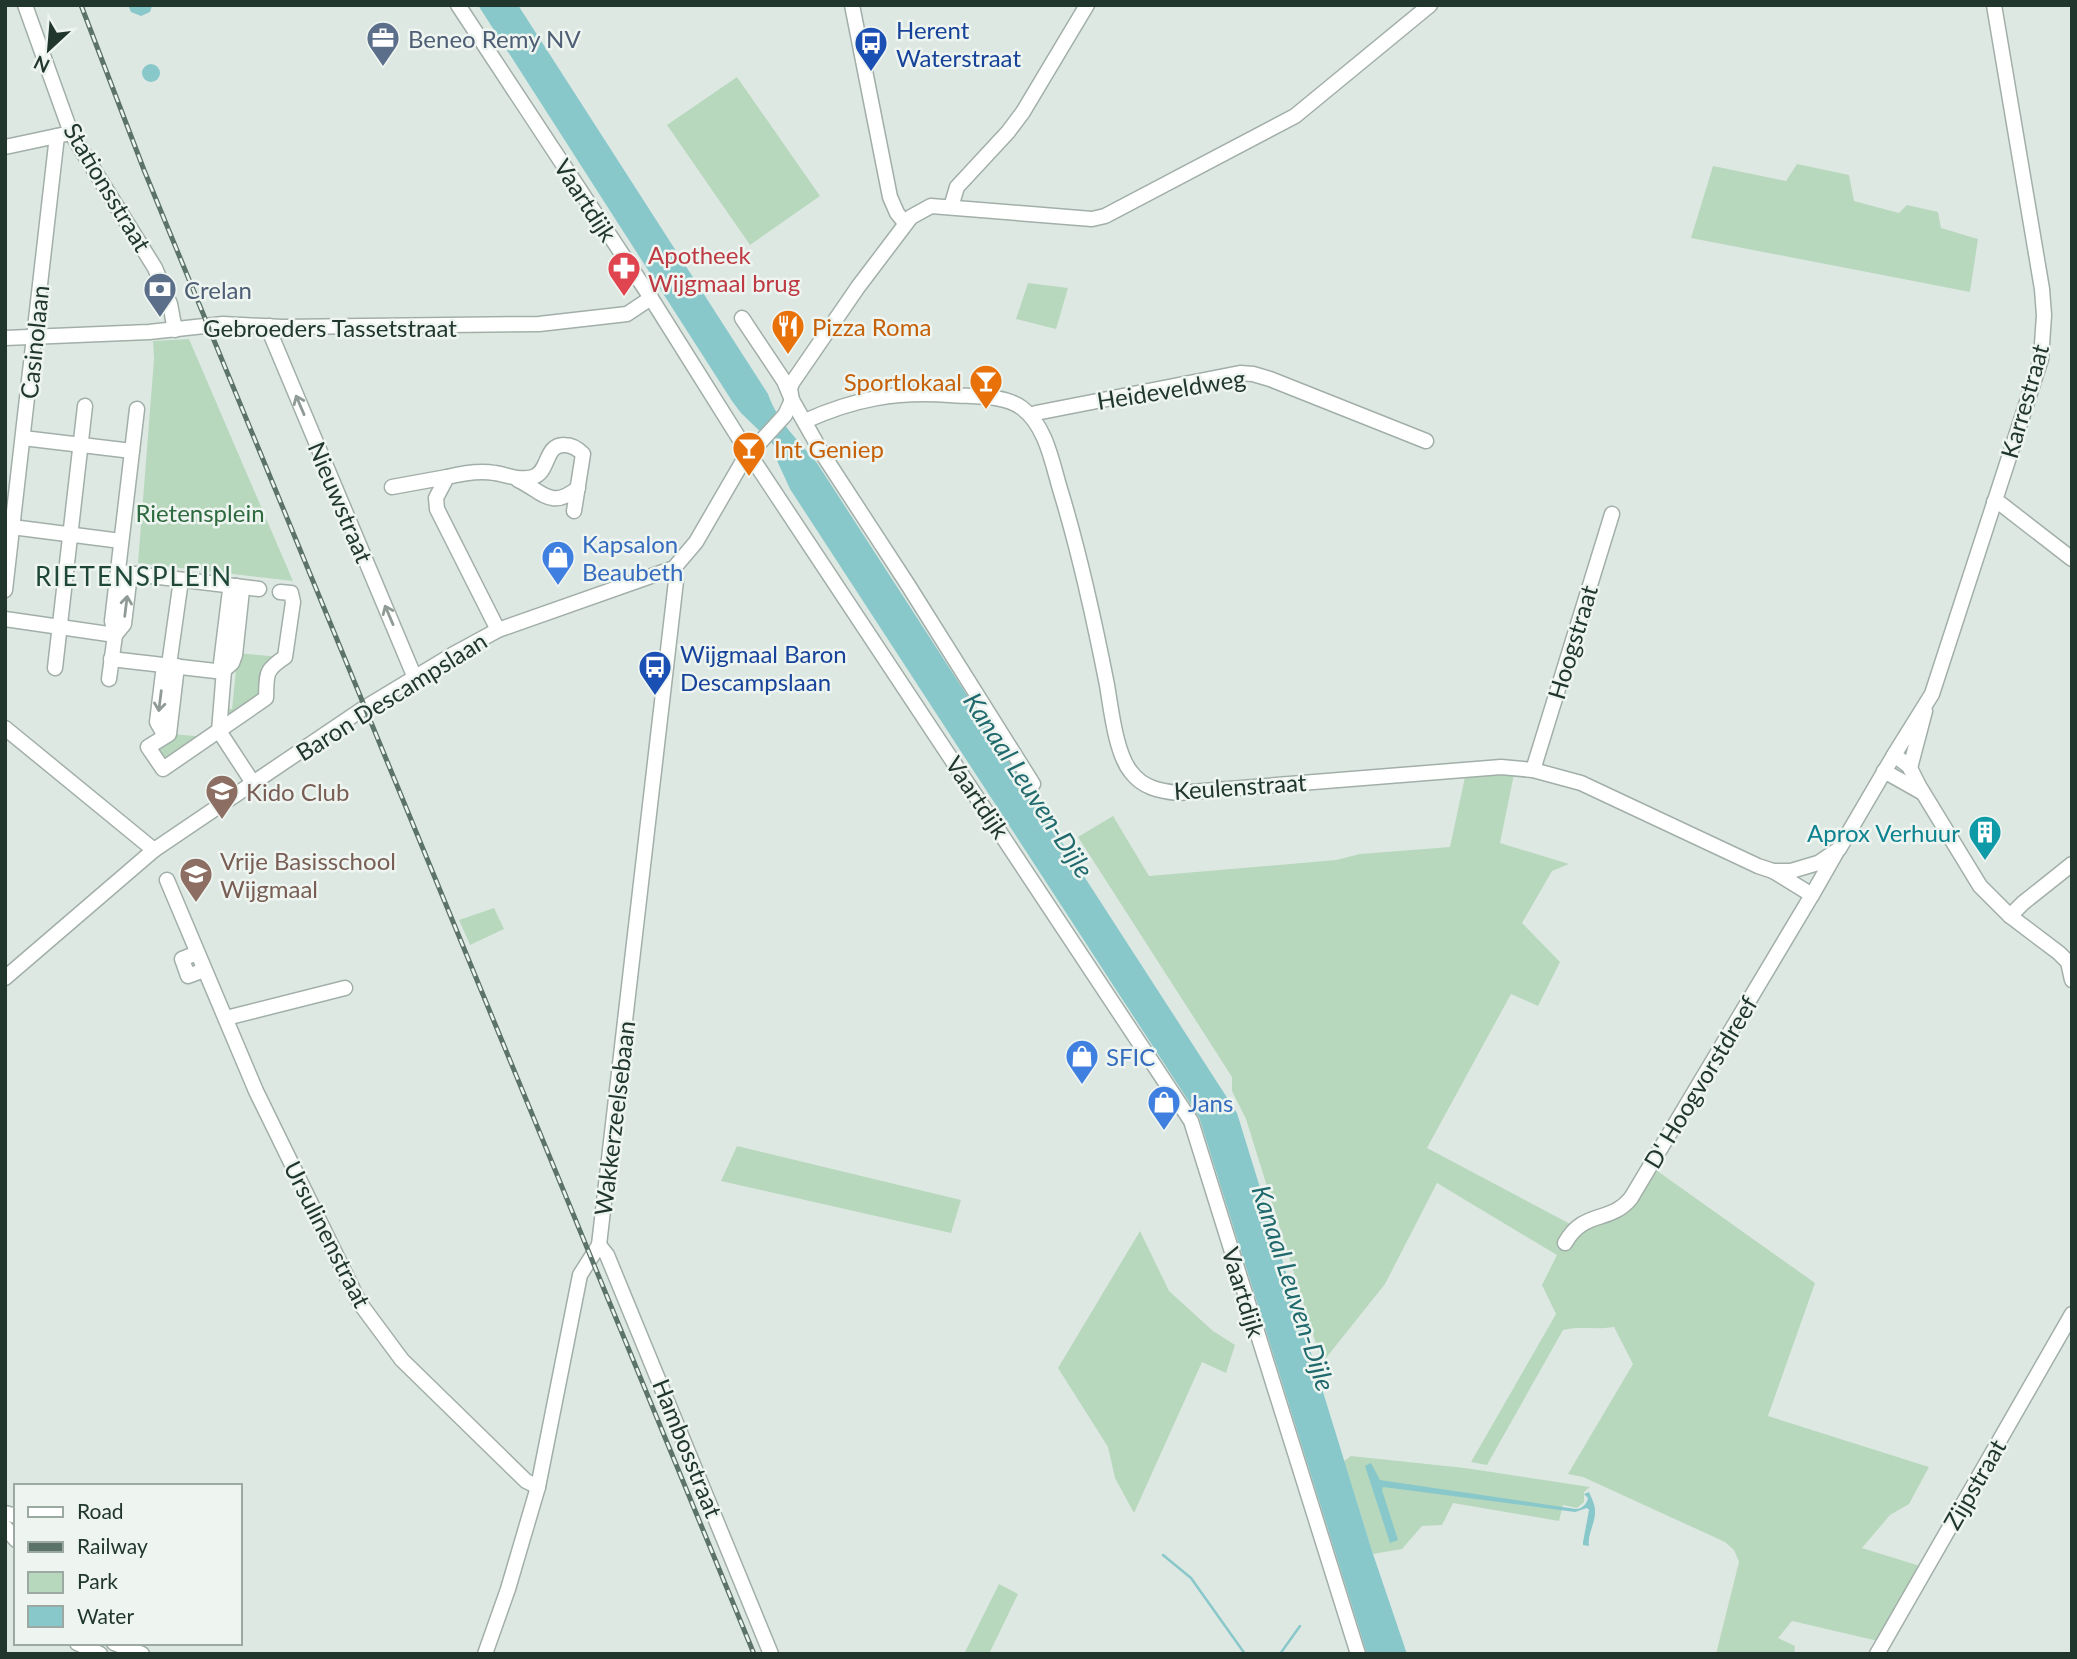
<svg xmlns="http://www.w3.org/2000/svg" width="2077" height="1659" font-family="Lato,sans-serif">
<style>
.green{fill:#b8d8bd}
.water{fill:#89c8ca}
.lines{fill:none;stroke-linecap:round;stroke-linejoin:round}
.stream{stroke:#89c8ca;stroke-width:2.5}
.minor-casing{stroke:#a2afa9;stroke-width:17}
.minor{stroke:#fff;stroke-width:14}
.rail-casing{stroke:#5b7369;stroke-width:5}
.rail{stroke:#eef5f1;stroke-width:2.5;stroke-dasharray:8;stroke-linecap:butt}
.oneway{stroke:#909b96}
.labels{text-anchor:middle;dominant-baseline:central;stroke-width:5;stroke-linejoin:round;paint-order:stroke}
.transit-label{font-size:24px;fill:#164399;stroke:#eef5f1;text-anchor:start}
.service-label{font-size:24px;fill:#4e5e75;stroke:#eef5f1;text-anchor:start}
.street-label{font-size:24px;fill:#21372e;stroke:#eef5f1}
.health-label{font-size:24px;fill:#be3a42;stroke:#eef5f1;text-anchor:start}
.food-label{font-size:24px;fill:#c56008;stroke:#eef5f1;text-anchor:start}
.park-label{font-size:24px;fill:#2e6a3f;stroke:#eef5f1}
.shop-label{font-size:24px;fill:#366cbe;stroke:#eef5f1;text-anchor:start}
.education-label{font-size:24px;fill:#785e54;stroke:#eef5f1;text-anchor:start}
.culture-label{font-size:24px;fill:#0d838f;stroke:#eef5f1;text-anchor:end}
.neighbourhood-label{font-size:26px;letter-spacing:2px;fill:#1f4738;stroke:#eef5f1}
.water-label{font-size:26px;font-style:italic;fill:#20696d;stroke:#eef5f1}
</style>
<rect width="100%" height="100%" fill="#dee8e3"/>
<g class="green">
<polygon points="737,77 820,196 750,245 667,125"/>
<polygon points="1797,164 1849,175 1854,201 1899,213 1907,205 1938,212 1941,228 1978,239 1970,292 1691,238 1713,166 1786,181"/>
<polygon points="1028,283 1068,288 1056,329 1016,319"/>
<polygon points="189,339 293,581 138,563 154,359 153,341"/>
<polygon points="238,653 280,657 264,666 260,699 226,720 224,708 232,709 236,670 228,669"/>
<polygon points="172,734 206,737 165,764 155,747"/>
<path d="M1514,774L1500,843L1569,864L1552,871L1522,923L1560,962L1538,1006L1511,994L1427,1148L1574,1226L1627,1211L1656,1170L1815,1283L1768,1416L1929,1467L1909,1504L1890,1515L1862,1548L1920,1566L1878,1641L1792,1621L1778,1638L1795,1646L1794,1654H1716L1739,1562L1734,1550L1725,1542L1583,1477L1568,1474L1633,1364L1614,1327C1596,1330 1580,1326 1563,1330L1487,1465L1471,1462L1556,1314L1542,1285L1557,1255L1437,1183L1385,1284L1322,1363L1246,1119L1232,1091V1077L1078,837L1113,816L1149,876L1336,860L1360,854L1450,847L1465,777Z"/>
<polygon points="494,908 504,929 470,945 459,920"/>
<polygon points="737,1146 961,1200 951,1233 721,1181"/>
<polygon points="1140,1231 1169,1291 1213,1331 1235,1345 1226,1373 1202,1362 1134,1513 1115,1478 1108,1447 1058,1368"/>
<polygon points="1351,1456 1465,1468 1590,1487 1584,1492 1584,1502 1577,1508 1563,1505 1559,1521 1453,1503 1442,1525 1422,1526 1402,1549 1373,1554 1344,1461"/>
<polygon points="999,1584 1018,1594 989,1654 964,1654"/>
</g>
<g class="water">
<polygon points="128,5 152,5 152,6 150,12 141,16 131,12"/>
<path d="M478,5H518L768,394C777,421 799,441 817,463L1237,1113L1373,1554L1407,1654H1367L1199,1117L790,489L774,454L777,450L771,442L741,413L732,401Z"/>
<circle cx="151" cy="73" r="9"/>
<path d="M1371,1463L1380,1480L1576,1509C1582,1509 1587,1504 1588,1498L1584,1494L1589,1492C1591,1497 1595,1504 1595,1510C1596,1523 1587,1534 1589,1546L1583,1545V1542L1589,1510L1587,1508L1575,1512L1383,1487L1382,1490L1398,1540L1390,1543L1365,1466Z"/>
</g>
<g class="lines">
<g class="stream">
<polyline points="1163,1555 1191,1578 1245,1654"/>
<polyline points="1280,1654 1300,1626"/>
</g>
<defs>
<g id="minor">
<polyline points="25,5 71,133 155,268 170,304 175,330"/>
<polyline points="458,5 651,298 742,443 1191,1121 1358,1654"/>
<polyline points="852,5 890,197 897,213 905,223"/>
<polyline points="1994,5 2042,289 2044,315 2041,359 1932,694 1894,755 1909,766 1919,786 1980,886 2010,916 2059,953 2068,962 2072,980"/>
<polyline points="5,147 66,134"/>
<polyline points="951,207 957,187 1008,132 1023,112 1087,5"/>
<polyline points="742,318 784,381 792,400 822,453 908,585 1033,784"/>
<polyline points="269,326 271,335 415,678"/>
<polyline points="5,338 149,332 223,324 282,327 539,324 627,314 651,298"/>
<polyline points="1031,416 1036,413 1240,373 1253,374 1270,379 1426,441"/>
<path d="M805,421C854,399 896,391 950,395C972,397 1003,394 1022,408C1046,426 1052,462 1060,489C1080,554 1094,619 1107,685C1111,709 1116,754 1131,772C1143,788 1160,791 1178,793L1501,767L1533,770L1581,783L1758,866L1773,871H1791L1818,863L1839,849L1894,755"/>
<polyline points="23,438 132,451"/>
<path d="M518,480C543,492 551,510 578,488"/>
<polyline points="392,487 447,477"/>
<polyline points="1994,502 2001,504 2072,559"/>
<polyline points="12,527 121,541"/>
<polyline points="118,572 259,589"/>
<polyline points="236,586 230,590 221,663 224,670 219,731 253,783"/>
<polyline points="5,590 57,136"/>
<polyline points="5,619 115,635"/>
<path d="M498,630L437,509L436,498L447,477C463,473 479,470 495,473C508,475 520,481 533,477C550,472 544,444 565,445C573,445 578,449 583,454L574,511"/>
<polyline points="115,635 124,624 130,574"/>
<polyline points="111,659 224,672"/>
<polyline points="164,665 157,722 165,736"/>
<polyline points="169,665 181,580"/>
<path d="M177,666L169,734L148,747L163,769L266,698C267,674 264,671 285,657L293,602L291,593L280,592"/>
<polyline points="55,668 85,406"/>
<polyline points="224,670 232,663 235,655 242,590 236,586"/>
<polyline points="109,679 115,635 112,621 137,409"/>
<polyline points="5,728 154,850"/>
<polyline points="1910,768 1925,711"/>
<polyline points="1533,770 1612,514"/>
<polyline points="1884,771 1923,793"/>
<polyline points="1773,871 1812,895 1836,853"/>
<polyline points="167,880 256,1091 359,1302 402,1360 526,1481 538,1487"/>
<polyline points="2010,916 2023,903 2072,864"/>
<polyline points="197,953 182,959 188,976 204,970"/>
<polyline points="5,978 154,850 361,710 452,655 498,630 674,568 696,542 743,461 785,415 792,400 790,389 792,383 858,287 911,217 931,206 1092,219 1105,216 1295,116 1430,5"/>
<polyline points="226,1018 345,988"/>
<path d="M1565,1243C1584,1209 1610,1224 1631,1198L1812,895"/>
<polyline points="599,1245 607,1255 771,1654"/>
<polyline points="5,1513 16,1516"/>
<polyline points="5,1527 16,1540"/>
<polyline points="77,1643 100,1654"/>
<polyline points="114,1643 142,1654"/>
<polyline points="485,1654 508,1589 538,1487 580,1275 599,1245 676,581 674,568"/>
<polyline points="1877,1654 2072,1314"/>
</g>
</defs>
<use href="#minor" class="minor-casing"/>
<use href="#minor" class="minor"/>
<defs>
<polyline id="rail" points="81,5 144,170 754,1654"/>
</defs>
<use href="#rail" class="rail-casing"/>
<use href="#rail" class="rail"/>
</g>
<defs><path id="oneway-shaft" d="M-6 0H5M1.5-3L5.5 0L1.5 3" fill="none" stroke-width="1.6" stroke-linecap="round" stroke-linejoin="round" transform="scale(1.75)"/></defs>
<g class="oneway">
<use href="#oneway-shaft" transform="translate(300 405) rotate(-113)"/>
<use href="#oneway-shaft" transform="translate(126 606) rotate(-83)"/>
<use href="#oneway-shaft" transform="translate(389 615) rotate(-113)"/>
<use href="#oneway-shaft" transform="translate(160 701) rotate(97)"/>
</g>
<defs>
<symbol id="office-pin" viewBox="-11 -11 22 30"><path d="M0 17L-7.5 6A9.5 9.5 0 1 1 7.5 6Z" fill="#5c6f8a" stroke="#eef5f1"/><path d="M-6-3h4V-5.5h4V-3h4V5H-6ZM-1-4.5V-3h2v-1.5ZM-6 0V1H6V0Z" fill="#fff"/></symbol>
<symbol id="bus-pin" viewBox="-11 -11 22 30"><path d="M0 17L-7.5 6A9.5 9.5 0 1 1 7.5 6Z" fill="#1a4fb4" stroke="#eef5f1"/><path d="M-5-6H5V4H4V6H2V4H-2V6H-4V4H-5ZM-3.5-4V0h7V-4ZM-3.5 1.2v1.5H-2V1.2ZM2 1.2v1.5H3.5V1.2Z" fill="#fff"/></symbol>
<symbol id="pharmacy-pin" viewBox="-11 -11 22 30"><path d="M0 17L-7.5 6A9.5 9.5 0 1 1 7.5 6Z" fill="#e0444e" stroke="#eef5f1"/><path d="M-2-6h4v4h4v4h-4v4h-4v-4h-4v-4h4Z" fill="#fff"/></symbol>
<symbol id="bank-pin" viewBox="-11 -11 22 30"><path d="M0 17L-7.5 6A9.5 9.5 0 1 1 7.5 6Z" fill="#5c6f8a" stroke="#eef5f1"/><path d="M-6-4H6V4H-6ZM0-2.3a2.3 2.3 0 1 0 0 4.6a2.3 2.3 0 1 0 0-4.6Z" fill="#fff"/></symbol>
<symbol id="restaurant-pin" viewBox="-11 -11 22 30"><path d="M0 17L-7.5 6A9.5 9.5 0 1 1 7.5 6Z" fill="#e8710a" stroke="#eef5f1"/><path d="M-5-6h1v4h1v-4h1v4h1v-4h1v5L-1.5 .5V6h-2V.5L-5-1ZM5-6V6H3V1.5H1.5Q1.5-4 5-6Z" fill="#fff"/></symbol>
<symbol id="bar-pin" viewBox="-11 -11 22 30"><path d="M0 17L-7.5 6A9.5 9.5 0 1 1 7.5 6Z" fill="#e8710a" stroke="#eef5f1"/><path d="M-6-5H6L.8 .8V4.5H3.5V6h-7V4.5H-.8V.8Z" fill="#fff"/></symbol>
<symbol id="shop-pin" viewBox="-11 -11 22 30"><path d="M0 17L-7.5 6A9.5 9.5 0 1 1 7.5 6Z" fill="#3f7fe0" stroke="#eef5f1"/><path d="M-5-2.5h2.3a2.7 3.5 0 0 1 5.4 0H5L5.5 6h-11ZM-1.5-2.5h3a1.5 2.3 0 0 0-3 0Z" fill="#fff"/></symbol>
<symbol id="school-pin" viewBox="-11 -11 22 30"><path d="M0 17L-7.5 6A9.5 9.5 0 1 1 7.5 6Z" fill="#8d6e63" stroke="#eef5f1"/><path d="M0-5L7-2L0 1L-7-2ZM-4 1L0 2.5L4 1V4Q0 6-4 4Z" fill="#fff"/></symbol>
<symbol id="building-pin" viewBox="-11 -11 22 30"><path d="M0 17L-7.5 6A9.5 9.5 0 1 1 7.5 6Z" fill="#0f9aa8" stroke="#eef5f1"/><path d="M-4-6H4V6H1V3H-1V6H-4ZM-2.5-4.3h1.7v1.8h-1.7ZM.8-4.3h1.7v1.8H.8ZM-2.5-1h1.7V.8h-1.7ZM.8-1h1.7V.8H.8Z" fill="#fff"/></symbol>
</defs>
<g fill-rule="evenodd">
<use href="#office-pin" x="364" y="19" width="38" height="52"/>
<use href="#bus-pin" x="852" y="24" width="38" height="52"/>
<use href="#pharmacy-pin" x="605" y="249" width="38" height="52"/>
<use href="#bank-pin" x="141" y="270" width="38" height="52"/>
<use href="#restaurant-pin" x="769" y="307" width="38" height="52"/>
<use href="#bar-pin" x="967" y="362" width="38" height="52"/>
<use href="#bar-pin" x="730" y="429" width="38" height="52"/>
<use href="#shop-pin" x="539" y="538" width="38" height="52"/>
<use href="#bus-pin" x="636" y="648" width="38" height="52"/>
<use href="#school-pin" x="203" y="772" width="38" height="52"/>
<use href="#building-pin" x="1966" y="813" width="38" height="52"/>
<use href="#school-pin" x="177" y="855" width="38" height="52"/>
<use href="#shop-pin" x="1063" y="1037" width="38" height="52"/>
<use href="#shop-pin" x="1145" y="1083" width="38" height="52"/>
</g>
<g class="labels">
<g class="transit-label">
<text x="896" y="29">Herent<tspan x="896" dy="28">Waterstraat</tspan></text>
<text x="680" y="653">Wijgmaal Baron<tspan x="680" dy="28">Descampslaan</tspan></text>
</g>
<g class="service-label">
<text x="408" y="38">Beneo Remy NV</text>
<text x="184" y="289">Crelan</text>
</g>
<g class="street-label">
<text transform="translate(108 187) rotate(59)">Stationsstraat</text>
<text transform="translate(586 200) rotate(57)">Vaartdijk</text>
<text x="330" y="327">Gebroeders Tassetstraat</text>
<text transform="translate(34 342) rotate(-84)">Casinolaan</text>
<text transform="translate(1171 389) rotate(-9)">Heideveldweg</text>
<text transform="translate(2024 401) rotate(-74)">Karrestraat</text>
<text transform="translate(341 502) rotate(67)">Nieuwstraat</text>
<text transform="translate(1572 642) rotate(-73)">Hoogstraat</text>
<text transform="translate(391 696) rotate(-32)">Baron Descampslaan</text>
<text transform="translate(1240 786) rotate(-4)">Keulenstraat</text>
<text transform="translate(978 797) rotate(56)">Vaartdijk</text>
<text transform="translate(1700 1082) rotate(-59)">D' Hoogvorstdreef</text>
<text transform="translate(614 1118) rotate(-83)">Wakkerzeelsebaan</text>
<text transform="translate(328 1234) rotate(63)">Ursulinenstraat</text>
<text transform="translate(1244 1292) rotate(73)">Vaartdijk</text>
<text transform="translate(688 1448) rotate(68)">Hambosstraat</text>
<text transform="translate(1974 1484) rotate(-60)">Zijpstraat</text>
</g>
<g class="health-label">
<text x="648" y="254">Apotheek<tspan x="648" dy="28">Wijgmaal brug</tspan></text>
</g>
<g class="food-label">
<text x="812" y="326">Pizza Roma</text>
<text x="962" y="381" text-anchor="end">Sportlokaal</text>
<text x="774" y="448">Int Geniep</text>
</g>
<g class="park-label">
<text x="200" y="512">Rietensplein</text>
</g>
<g class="shop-label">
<text x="582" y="543">Kapsalon<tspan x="582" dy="28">Beaubeth</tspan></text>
<text x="1106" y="1056">SFIC</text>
<text x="1188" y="1102">Jans</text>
</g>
<g class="education-label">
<text x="246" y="791">Kido Club</text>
<text x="220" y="860">Vrije Basisschool<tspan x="220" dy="28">Wijgmaal</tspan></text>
</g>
<g class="culture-label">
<text x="1960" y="832">Aprox Verhuur</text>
</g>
<g class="neighbourhood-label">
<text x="134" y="576">RIETENSPLEIN</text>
</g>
<g class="water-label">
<text transform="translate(1029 785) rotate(57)">Kanaal Leuven-Dijle</text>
<text transform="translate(1294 1288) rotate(72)">Kanaal Leuven-Dijle</text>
</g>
</g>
<rect width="2077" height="1659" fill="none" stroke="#21372e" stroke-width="14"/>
<rect x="14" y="1484" width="228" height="161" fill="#eef5f1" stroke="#9ca9a3" stroke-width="2"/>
<rect x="28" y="1507" width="35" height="10" fill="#ffffff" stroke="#9ca9a3" stroke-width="2"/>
<text x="77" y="1519" font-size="21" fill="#21372e">Road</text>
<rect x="28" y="1542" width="35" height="10" fill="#5b7369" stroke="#9ca9a3" stroke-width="2"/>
<text x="77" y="1554" font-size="21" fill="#21372e">Railway</text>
<rect x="28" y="1572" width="35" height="21" fill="#b8d8bd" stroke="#9ca9a3" stroke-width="2"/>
<text x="77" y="1589" font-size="21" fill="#21372e">Park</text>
<rect x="28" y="1606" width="35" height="21" fill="#89c8ca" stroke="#9ca9a3" stroke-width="2"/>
<text x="77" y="1624" font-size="21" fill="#21372e">Water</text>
<g transform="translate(49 49) rotate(206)" stroke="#eef5f1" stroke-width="5" paint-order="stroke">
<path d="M0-5L12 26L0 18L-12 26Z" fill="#21372e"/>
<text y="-10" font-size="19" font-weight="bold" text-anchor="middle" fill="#21372e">N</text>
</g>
</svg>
